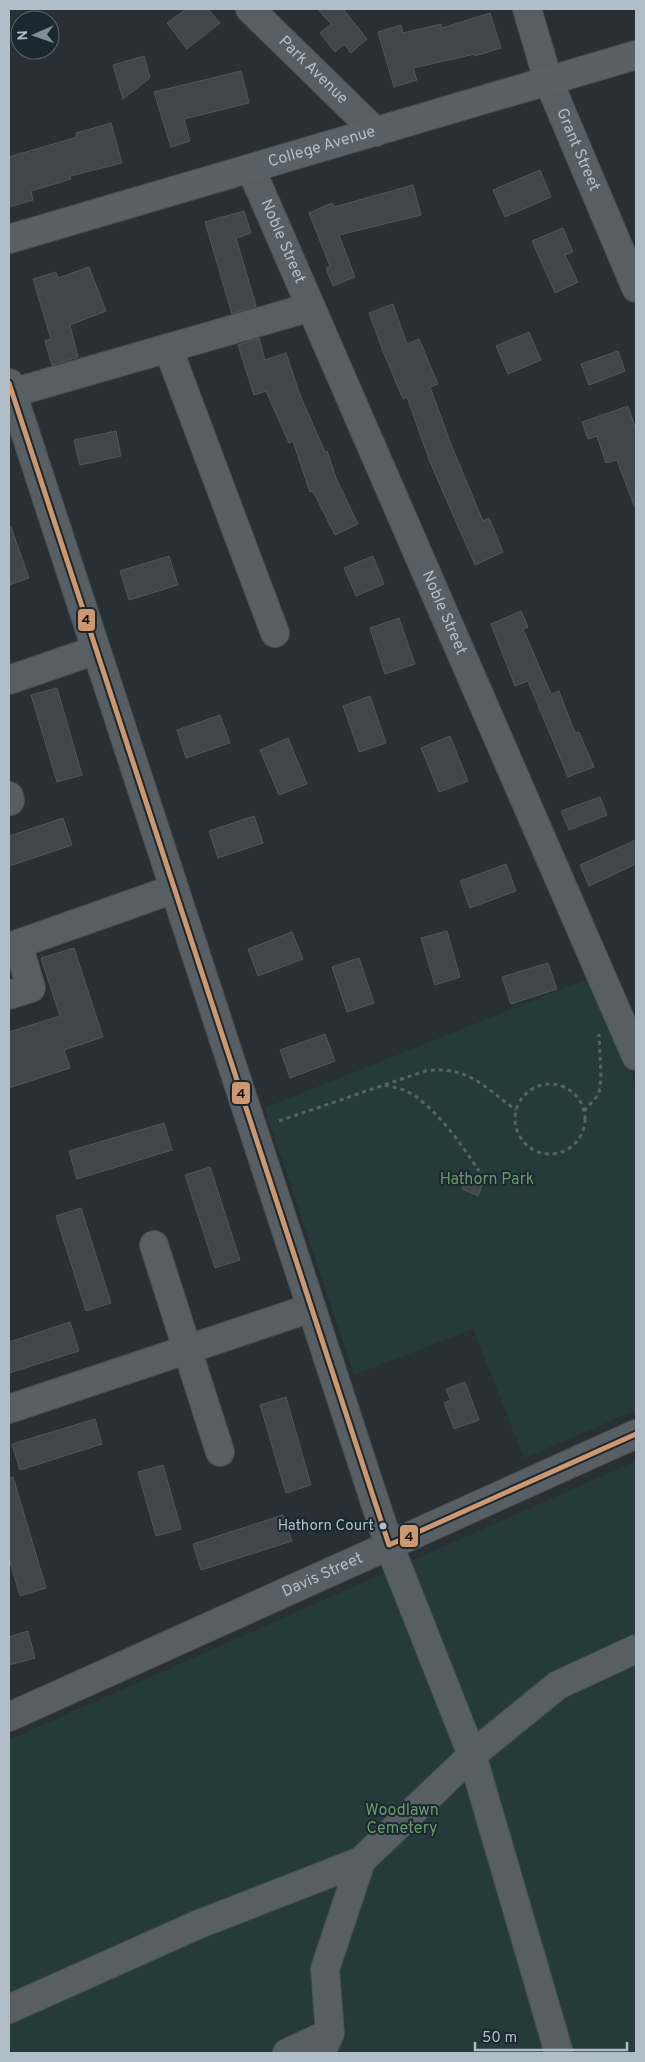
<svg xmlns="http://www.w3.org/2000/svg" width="645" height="2062" font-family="Overpass,sans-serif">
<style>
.green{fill:#253b3a}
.building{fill:#40474c;stroke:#50585d}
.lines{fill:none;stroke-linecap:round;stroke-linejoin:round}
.minor-casing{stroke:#464c50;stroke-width:30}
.major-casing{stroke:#454d52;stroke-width:30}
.path{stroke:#5b6267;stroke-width:3;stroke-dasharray:4 4;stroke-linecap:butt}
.minor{stroke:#585f64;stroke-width:28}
.major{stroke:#5a6166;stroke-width:28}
.bus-1-casing{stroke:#1b2830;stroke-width:9}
.bus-1{stroke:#cd976f;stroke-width:5}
.bus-dot{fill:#b1bec7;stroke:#1b2830;stroke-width:2}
.labels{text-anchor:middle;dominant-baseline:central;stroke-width:4;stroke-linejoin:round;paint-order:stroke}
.bus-label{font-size:15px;fill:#b1bec7;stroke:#1b2830;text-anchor:end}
.street-label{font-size:16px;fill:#b1bec7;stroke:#1b2830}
.park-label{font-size:16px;fill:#68996b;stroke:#1b2830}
.line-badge{stroke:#1b2830;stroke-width:2}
.pale-badge-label{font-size:14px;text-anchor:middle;font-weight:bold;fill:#111}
</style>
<rect width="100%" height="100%" fill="#283035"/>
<g class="green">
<polygon points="595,976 636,1086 636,1410 524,1458 473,1329 354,1375 265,1108"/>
<polygon points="636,1461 636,2053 9,2053 9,1740"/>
</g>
<g class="building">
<polygon points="186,9 208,9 220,23 187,49 167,23"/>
<polygon points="318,9 343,9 367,39 351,53 344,44 335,52 320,33 331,24"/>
<polygon points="490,13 501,48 475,56 475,54 413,68 417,80 394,87 378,32 401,25 403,33 441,24 442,28"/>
<polygon points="144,56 150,78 123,99 113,65"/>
<polygon points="241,71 249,103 184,119 190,141 171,147 154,92"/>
<polygon points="111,123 122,163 70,176 71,179 31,191 33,200 9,207 9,157 77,137 76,133"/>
<polygon points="540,170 551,197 505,217 493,190"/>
<polygon points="413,185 421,215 339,235 355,277 333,286 326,268 330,266 309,213 332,203 334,207"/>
<polygon points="244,211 251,233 236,238 256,306 232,314 205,222"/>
<polygon points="563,228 573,252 565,255 578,282 555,293 532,241"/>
<polygon points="89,267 106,311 70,325 78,357 52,365 45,341 51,339 33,279 56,272 58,278"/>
<polygon points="393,304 407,344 419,339 438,384 430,387 452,447 483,521 489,518 503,552 475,565 430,462 407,397 403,399 383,351 369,313"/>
<polygon points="529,332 541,360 508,374 496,346"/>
<polygon points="259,338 265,360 286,353 300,395 325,452 327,451 336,478 358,524 335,535 313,491 310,492 293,441 289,443 266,391 254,395 238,345"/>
<polygon points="618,351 625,371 589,385 581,364"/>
<polygon points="628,406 636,430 635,508 617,460 606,463 597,436 588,439 582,422"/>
<polygon points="116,431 121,456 80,465 74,440"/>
<polygon points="11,527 29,578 9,585 9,528"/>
<polygon points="169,556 178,585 129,600 120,571"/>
<polygon points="373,556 384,584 356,596 344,568"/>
<polygon points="521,611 528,627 523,629 551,694 559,691 575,733 579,732 594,767 568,777 528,681 515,686 491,624"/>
<polygon points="399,618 415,664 385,674 370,628"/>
<polygon points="57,688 82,775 57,782 31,695"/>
<polygon points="370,696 386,743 359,752 343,706"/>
<polygon points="220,715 230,743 186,758 177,730"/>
<polygon points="450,736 468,781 439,792 421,748"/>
<polygon points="288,738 307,784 279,795 260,750"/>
<polygon points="600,797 607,815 569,830 561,811"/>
<polygon points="254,816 263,843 218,858 209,831"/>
<polygon points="63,818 72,845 9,866 9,836"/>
<polygon points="636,840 636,864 589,886 580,865"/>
<polygon points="506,864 516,891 470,908 460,881"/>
<polygon points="447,931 460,977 435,985 421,938"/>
<polygon points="292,932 303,959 258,976 248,949"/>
<polygon points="74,948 103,1037 64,1050 70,1068 9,1088 9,1032 60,1016 41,958"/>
<polygon points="359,958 374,1003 347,1012 332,967"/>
<polygon points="548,963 557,989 511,1004 502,977"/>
<polygon points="325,1034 335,1061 290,1078 280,1050"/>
<polygon points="164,1123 172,1150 77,1179 69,1151"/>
<polygon points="210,1167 240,1260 215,1268 185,1175"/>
<polygon points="468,1174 484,1181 478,1196 462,1189"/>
<polygon points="81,1208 111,1303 86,1311 56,1216"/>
<polygon points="70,1322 79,1351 9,1373 9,1342"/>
<polygon points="465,1382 479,1420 454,1429 444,1403 451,1400 446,1389"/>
<polygon points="286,1397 311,1485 286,1493 260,1405"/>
<polygon points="95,1419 102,1444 20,1470 12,1444"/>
<polygon points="163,1465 181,1529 156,1536 138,1472"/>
<polygon points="13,1477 46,1588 20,1596 9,1558 9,1478"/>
<polygon points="283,1515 292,1541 201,1570 193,1544"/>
<polygon points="28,1631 35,1658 9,1665 9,1637"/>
</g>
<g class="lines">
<defs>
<g id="minor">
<path id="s1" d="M250,9L376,132"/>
<path id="s2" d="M527,9L548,80L636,288"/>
<path id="s3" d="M251,169L636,1056"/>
<polyline points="168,348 275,633"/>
<polyline points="9,383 389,1545 472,1755 559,2053"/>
<polyline points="12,393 311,307"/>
<polyline points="9,680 96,650"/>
<polyline points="9,796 10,801"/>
<polyline points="9,995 31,988 18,944 174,889"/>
<polyline points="154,1245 220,1452"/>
<polyline points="9,1409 311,1308"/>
<path id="s4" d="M9,1717L636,1434"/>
<polyline points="9,2009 197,1925 361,1861 472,1755 558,1685 636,1649"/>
<polyline points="287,2053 330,2033"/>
<polyline points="321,2053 330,2033 325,1969 361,1861"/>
</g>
<g id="major">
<path id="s5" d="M9,239L636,55"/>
</g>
</defs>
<use href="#minor" class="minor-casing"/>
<use href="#major" class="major-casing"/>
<g class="path">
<circle cx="550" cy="1119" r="35"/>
<path d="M385,1085C391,1087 399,1088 404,1090C433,1103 462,1145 479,1171"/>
<polyline points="584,1111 599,1094 601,1076 599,1034"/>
<path d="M279,1121L425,1071C468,1065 484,1087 516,1110"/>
</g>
<use href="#minor" class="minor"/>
<use href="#major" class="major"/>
<defs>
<polyline id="bus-1" points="9,383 389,1545 636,1434"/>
</defs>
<use href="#bus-1" class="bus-1-casing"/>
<use href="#bus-1" class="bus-1"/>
</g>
<circle class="bus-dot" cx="383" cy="1526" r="4.5"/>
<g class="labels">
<g class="bus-label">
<text x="374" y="1526">Hathorn Court</text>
</g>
<g class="street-label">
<text stroke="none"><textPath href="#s1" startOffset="88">Park Avenue</textPath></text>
<text stroke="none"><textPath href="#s5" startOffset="326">College Avenue</textPath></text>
<text stroke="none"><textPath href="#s2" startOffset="150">Grant Street</textPath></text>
<text stroke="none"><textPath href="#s3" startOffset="79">Noble Street</textPath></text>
<text stroke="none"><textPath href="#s3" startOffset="484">Noble Street</textPath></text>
<text stroke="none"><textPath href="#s4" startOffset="344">Davis Street</textPath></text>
</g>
<g class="park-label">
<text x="487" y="1180">Hathorn Park</text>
<text x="402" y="1811">Woodlawn<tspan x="402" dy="18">Cemetery</tspan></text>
</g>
</g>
<g class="line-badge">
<rect x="77" y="608" width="19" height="24" rx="5" fill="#cd976f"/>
<rect x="231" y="1081" width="20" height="24" rx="5" fill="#cd976f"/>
<rect x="399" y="1524" width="20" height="24" rx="5" fill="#cd976f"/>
</g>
<g class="pale-badge-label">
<text x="86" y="624">4</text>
<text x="241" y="1098">4</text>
<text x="409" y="1541">4</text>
</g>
<rect width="645" height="2062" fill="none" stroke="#b1bec7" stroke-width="20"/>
<g transform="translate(35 35) rotate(268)"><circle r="24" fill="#1b2830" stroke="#57646c"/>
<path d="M0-4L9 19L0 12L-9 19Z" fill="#818c94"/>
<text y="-8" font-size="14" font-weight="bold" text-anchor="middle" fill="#b1bec7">N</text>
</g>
<path d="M475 2042v8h152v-8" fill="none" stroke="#b1bec7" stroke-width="2.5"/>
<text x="482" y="2042" font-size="15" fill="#b1bec7" stroke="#1b2830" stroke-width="4" paint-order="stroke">50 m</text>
</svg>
